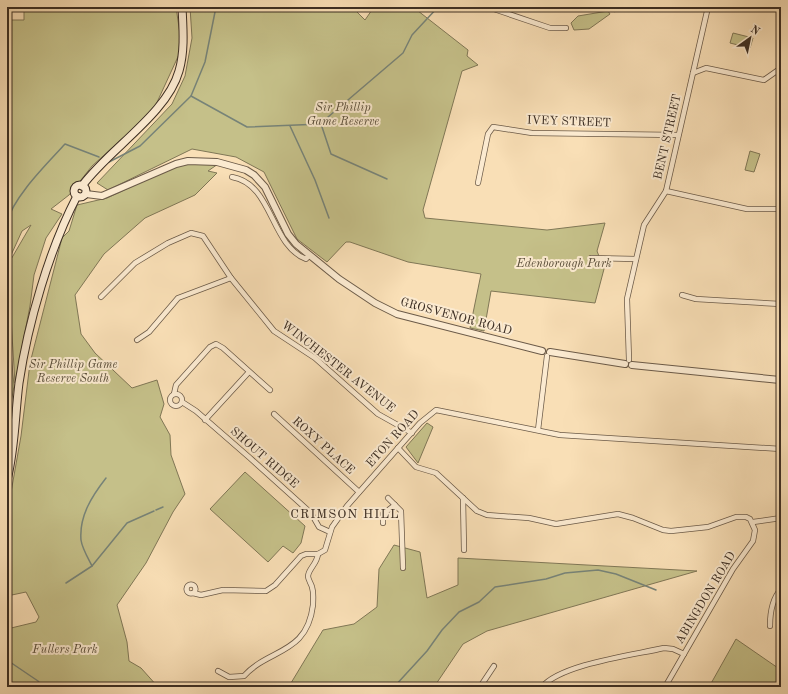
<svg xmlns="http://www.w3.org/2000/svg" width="788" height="694" font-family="'Old Standard TT',serif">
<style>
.green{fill:#c5c089;stroke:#807756}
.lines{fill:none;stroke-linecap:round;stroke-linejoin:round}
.stream{stroke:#778378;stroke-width:1.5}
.minor-casing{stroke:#6b5a48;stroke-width:6}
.tertiary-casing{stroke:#6b5a48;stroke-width:8}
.secondary-casing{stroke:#3c2e23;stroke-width:9}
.minor{stroke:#fbead0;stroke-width:4.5}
.tertiary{stroke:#fbead0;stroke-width:6}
.secondary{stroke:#fbead0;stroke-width:7}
.labels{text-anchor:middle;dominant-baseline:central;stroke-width:4;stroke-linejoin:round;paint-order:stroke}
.park-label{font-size:12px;font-style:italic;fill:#574b37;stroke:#fbead0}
.street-label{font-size:12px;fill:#3c2e23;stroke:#fbead0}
.neighbourhood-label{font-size:13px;letter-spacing:1px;fill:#3c2e23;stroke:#fbead0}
</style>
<rect width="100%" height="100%" fill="#f9dfb6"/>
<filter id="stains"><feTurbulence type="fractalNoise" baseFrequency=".005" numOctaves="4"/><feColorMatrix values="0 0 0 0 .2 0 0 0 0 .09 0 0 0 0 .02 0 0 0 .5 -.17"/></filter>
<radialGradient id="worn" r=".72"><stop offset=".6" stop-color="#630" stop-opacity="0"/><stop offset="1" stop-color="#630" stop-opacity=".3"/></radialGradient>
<g class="green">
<polygon points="7,7 176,7 182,48 153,111 92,166 69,195 51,209 62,214 46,238 34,275 30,306 15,383 11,319 10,261 31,225 22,231 7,264 7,20 24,20 24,10 7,9"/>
<polygon points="190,7 352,7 365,20 374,7 413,7 468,50 467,56 478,65 462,71 423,210 425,218 547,230 605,223 597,251 604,269 595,303 491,291 484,331 470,328 481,274 408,262 350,242 346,242 327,262 297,239 264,172 236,157 192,149 108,190 97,183 172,104 185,76 192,38"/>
<polygon points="608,11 610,14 589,29 574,30 571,23 578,16"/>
<polygon points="733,33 753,38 750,48 730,43"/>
<polygon points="750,151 760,154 754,172 745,170"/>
<polygon points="183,163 218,164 208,171 217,173 195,195 145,218 104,254 75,295 81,334 95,353 132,388 157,380 164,404 160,417 170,435 171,455 185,494 173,512 146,563 117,605 127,642 129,661 141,668 158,687 7,687 7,629 36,622 39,617 26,592 7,596 7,515 21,436 30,363 62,238 69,231 77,205 107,198"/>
<polygon points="7,308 14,386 8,421 7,421"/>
<polygon points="427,423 433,427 418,463 406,447"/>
<polygon points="245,472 305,526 301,543 293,553 283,546 268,562 210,509"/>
<polygon points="394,545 420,552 427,598 458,585 458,558 697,571 487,631 463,644 434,687 286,687 291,683 323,630 354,624 377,607 379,569"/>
<polygon points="736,639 778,668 781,664 781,687 709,687"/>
</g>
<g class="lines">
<g class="stream">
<polyline points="191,96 247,127 321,124 331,154 387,179"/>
<polyline points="321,123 403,53 412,35 438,7"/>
<polyline points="290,126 315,180 329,218"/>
<polyline points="109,162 140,146 191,96 205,62 216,7"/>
<path d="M7,222C14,196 46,165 65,144L99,157"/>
<polyline points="156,510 163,507"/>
<path d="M92,566C88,558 82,548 81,540C79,516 92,496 106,478"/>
<polyline points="66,583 92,566 127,523 154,511"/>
<polyline points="7,660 38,681 43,687"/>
<polyline points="394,687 427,651 442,630 459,612 479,602 495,587 546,579 565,573 598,570 616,574 656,590"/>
</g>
<defs>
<g id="minor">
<polyline points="488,7 550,28 566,28"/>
<polyline points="615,9 619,7"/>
<polyline points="693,73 706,68 764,80 781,68"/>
<path d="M232,177C273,184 270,245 306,259L309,256"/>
<polyline points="478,183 488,134 493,127 532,133 678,135"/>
<polyline points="666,191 747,209 781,209"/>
<polyline points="591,258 636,259"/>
<polyline points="682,295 696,299 781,304"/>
<polyline points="101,297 135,263 168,243 191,233 203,236 231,278 274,331 315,358 378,414 412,433"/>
<polyline points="137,340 149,332 178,298 231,278"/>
<polyline points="629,360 627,299 644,225 666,191 708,7"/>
<circle cx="176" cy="400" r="6"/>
<polyline points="174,394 176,385 210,347 216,344 223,348 270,390"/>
<polyline points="182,402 196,411 250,458 311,513 319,527 330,532"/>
<polyline points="274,414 359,492"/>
<polyline points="205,420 249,372"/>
<polyline points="538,430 547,356"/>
<polyline points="398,448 416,467 436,473 477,511 487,515 529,518 556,524 618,514 633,518 663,530 671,531 708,527 736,517 746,517 750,519 755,530 753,541 733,569 665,687"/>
<polyline points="388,498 401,511 403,568"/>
<polyline points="463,498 464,550"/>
<polyline points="753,522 781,518"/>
<polyline points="383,523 383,514 395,505"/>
<circle cx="191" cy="589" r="4.5"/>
<polyline points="193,593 201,595 223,590 266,591 275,585 301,556 306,554 318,554"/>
<path d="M770,626C770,614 772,599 781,589"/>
<path d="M218,671L229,677L244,676C269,648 307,655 313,605C313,599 314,593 312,587C311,583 308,580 308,576C309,568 317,564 318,554L325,550L332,527L347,506L420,423L436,410L560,435L781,449"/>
<polyline points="480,687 494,666"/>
<path d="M542,687C561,664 634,655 664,648L673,649L684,654"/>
</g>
<g id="tertiary">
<polyline points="86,194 102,196 176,164 188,161 217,162 246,170 254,175 265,187 288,234 296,244 339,279 375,303 397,314 542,351"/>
<polyline points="550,352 625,364"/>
<polyline points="632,365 780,380"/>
</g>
<g id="secondary">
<circle cx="80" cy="191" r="6"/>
<path d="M82,186C109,149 167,114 179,71C185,51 183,28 182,7"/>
<path d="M7,480C15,449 15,415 19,383C28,323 49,250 77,196"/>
</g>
</defs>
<use href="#minor" class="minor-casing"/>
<use href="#tertiary" class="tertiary-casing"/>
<use href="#secondary" class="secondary-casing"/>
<use href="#minor" class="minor"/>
<use href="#tertiary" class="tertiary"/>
<use href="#secondary" class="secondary"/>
</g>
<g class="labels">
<g class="park-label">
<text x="343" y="108">Sir Phillip<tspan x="343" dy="14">Game Reserve</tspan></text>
<text x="564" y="264">Edenborough Park</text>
<text x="73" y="365">Sir Phillip Game<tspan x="73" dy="14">Reserve South</tspan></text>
<text x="65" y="650">Fullers Park</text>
</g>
<g class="street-label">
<text transform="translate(569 122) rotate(2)">IVEY STREET</text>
<text transform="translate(668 137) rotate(-77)">BENT STREET</text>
<text transform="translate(456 317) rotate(15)">GROSVENOR ROAD</text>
<text transform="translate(338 367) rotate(38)">WINCHESTER AVENUE</text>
<text transform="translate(393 439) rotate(-48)">ETON ROAD</text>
<text transform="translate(323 446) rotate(42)">ROXY PLACE</text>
<text transform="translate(264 458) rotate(41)">SHOUT RIDGE</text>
<text transform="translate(706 598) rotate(-59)">ABINGDON ROAD</text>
</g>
<g class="neighbourhood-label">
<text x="345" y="514">CRIMSON HILL</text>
</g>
</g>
<rect width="788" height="694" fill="none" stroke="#f9dfb6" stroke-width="24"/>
<rect x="8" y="8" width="772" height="678" fill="none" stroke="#3c2e23" stroke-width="2"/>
<rect x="12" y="12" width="764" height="670" fill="none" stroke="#3c2e23"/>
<g transform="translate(750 38) rotate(33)" stroke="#fbead0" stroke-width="3" paint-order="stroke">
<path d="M0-3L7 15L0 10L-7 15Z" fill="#3c2e23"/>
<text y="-6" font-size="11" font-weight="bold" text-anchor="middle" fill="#3c2e23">N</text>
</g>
<rect width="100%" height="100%" filter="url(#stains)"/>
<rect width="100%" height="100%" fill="url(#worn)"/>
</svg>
